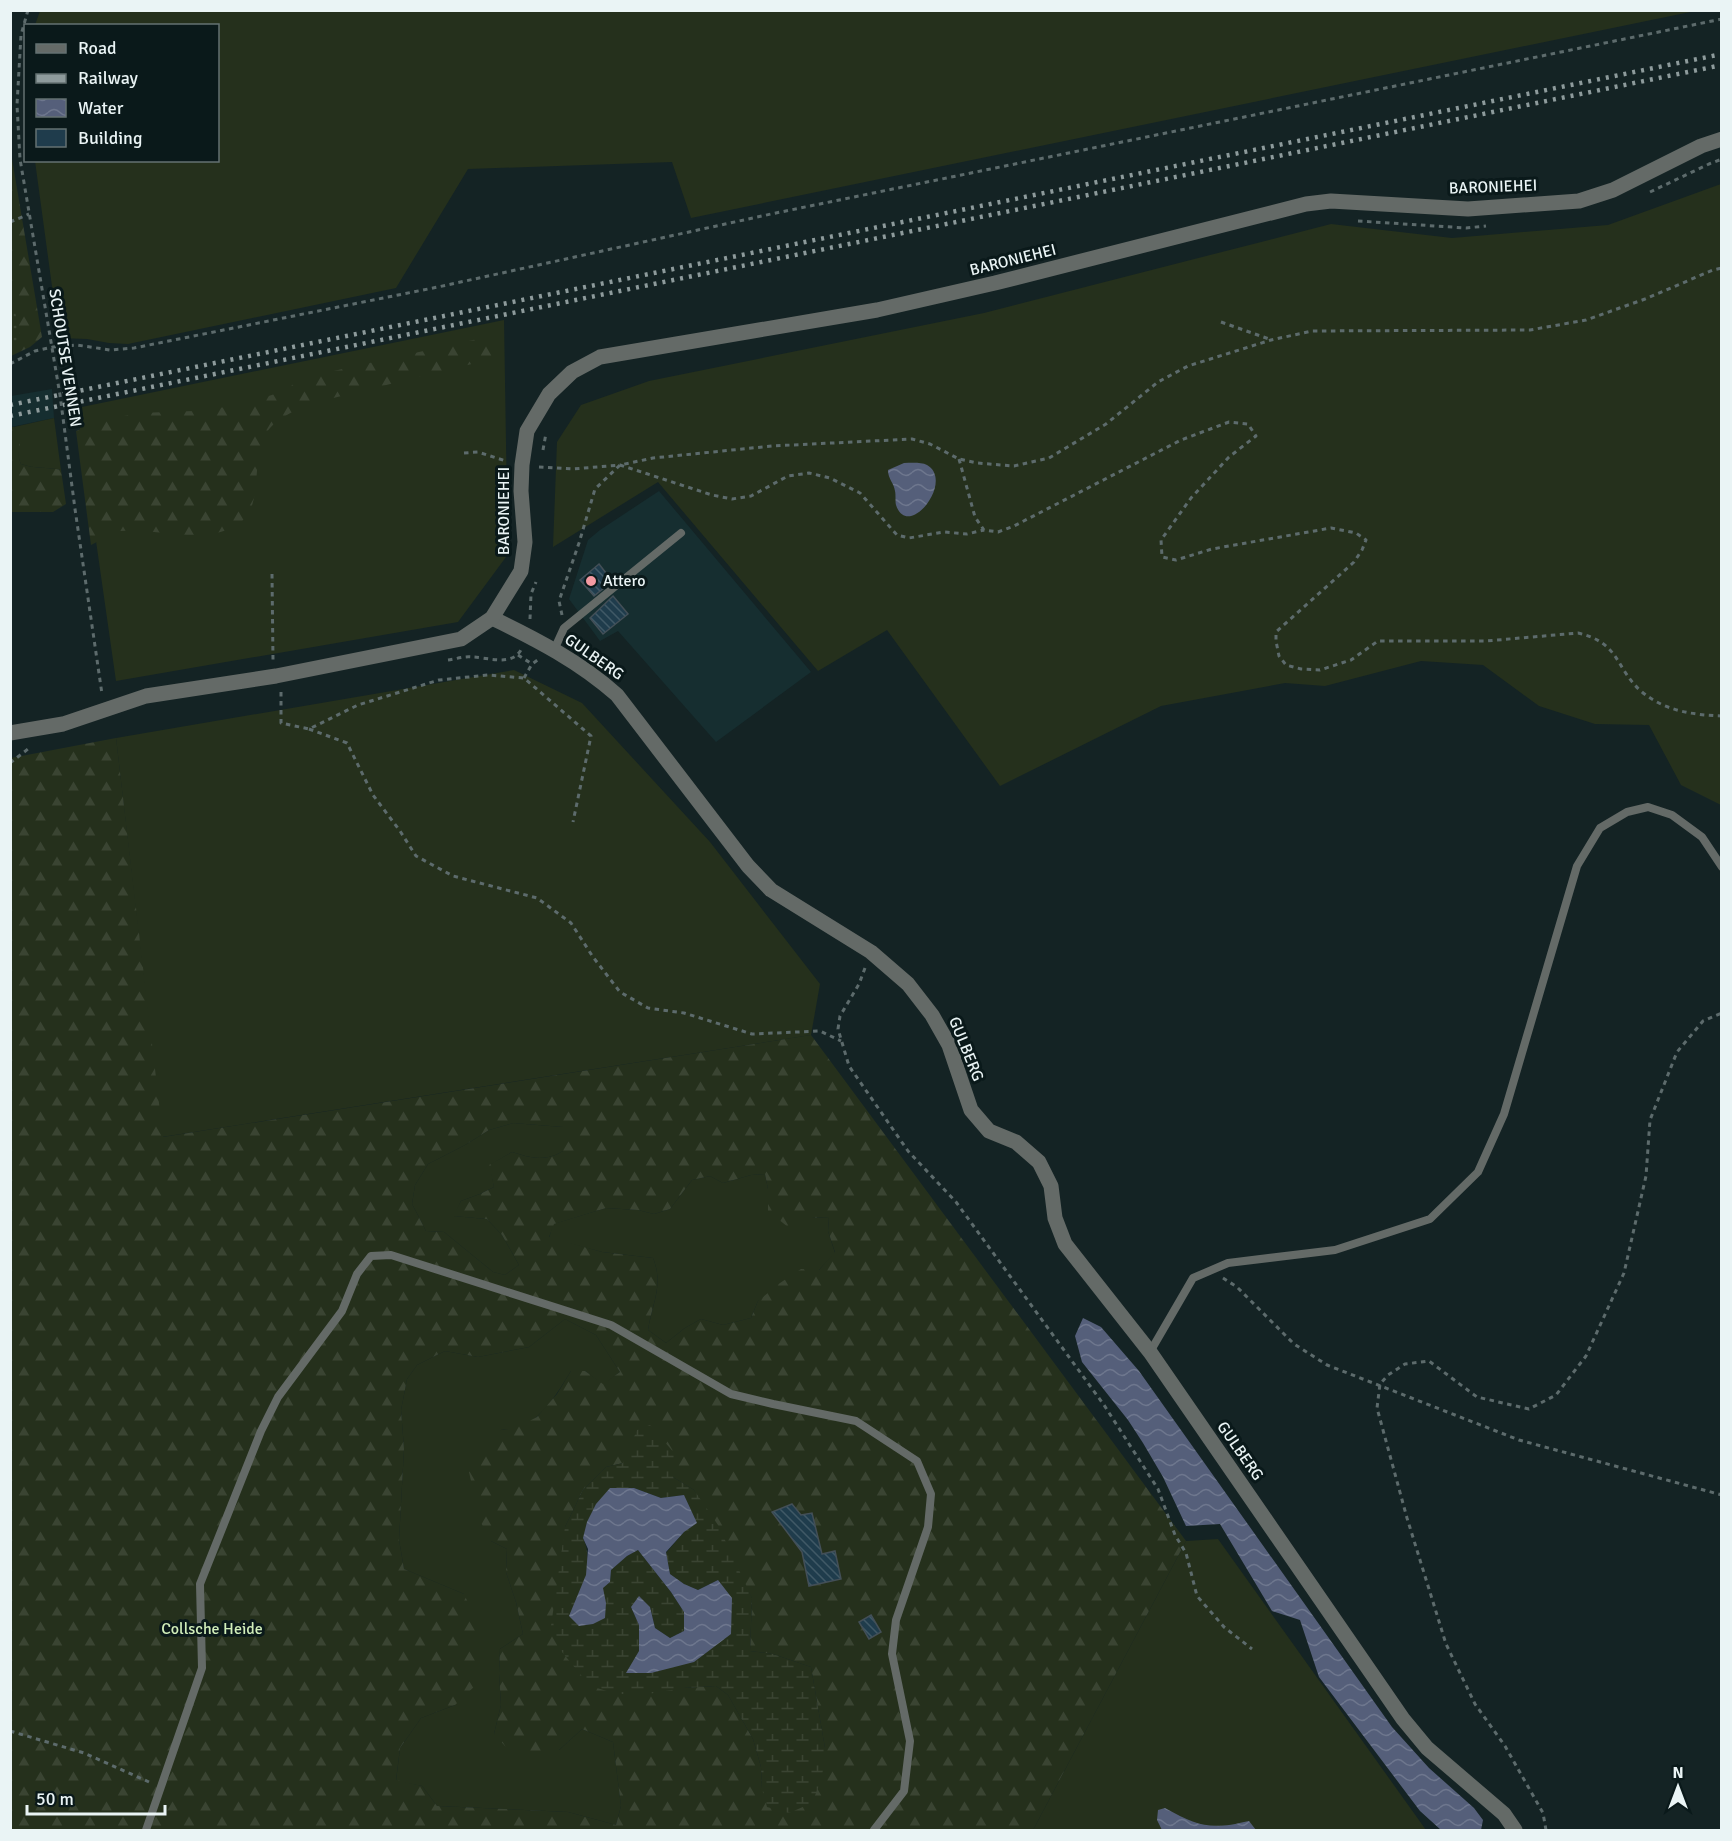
<svg xmlns="http://www.w3.org/2000/svg" width="1732" height="1841" font-family="Signika,sans-serif">
<style>
.built{fill:#162e30}
.grass{fill:#25301c}
.forest{fill:url(#forest-firs);fill-rule:evenodd}
.wetland{fill:url(#wetland-marsh);fill-rule:evenodd}
.park{fill:url(#park-dots)}
.water{fill:url(#water-waves)}
.building{fill:url(#building-back-hatch);stroke:#434f57;stroke-width:1.5}
.lines{fill:none;stroke-linecap:round;stroke-linejoin:round}
.path{stroke:#5d6b6c;stroke-width:3;stroke-dasharray:4.5 4.5;stroke-linecap:butt}
.service{stroke:#646a67;stroke-width:8}
.minor{stroke:#646a67;stroke-width:15}
.rail{stroke:#8e9b9c;stroke-width:4.5;stroke-dasharray:3 6;stroke-linecap:butt}
.poi-dot{fill:#f49aa2;stroke:#0a191a;stroke-width:2}
.labels{text-anchor:middle;dominant-baseline:central;stroke-width:6;stroke-linejoin:round;paint-order:stroke}
.street-label{font-size:16px;fill:#eaf4f5;stroke:#0a191a}
.poi-label{font-size:16px;fill:#eaf4f5;stroke:#0a191a;text-anchor:start}
.park-label{font-size:16px;fill:#d1eeba;stroke:#0a191a}
</style>
<defs>
<pattern id="forest-firs" width="22" height="20" patternUnits="userSpaceOnUse" patternTransform="scale(1.5)"><rect width="22" height="20" fill="#25301c"/><path d="M5 1l3.5 6h-7zM16 11l3.5 6h-7z" fill="#3a4432"/></pattern>
<pattern id="wetland-marsh" width="20" height="14" patternUnits="userSpaceOnUse" patternTransform="scale(1.5)"><rect width="20" height="14" fill="#25301c"/><path d="M1 5h8M5 5V1M11 12h8M15 12V8" fill="none" stroke="#3a4432"/></pattern>
<pattern id="park-dots" width="8" height="8" patternUnits="userSpaceOnUse" patternTransform="scale(1.5)"><rect width="8" height="8" fill="#25301c"/><path d="M2 2h.1M6 6h.1" fill="none" stroke="#3a4432" stroke-width="1.8" stroke-linecap="round"/></pattern>
<pattern id="water-waves" width="16" height="10" patternUnits="userSpaceOnUse" patternTransform="scale(1.5)"><rect width="16" height="10" fill="#555f7a"/><path d="M0 5q4-4 8 0t8 0" fill="none" stroke="#6e778e"/></pattern>
<pattern id="building-back-hatch" width="6" height="6" patternUnits="userSpaceOnUse" patternTransform="scale(1.5)"><rect width="6" height="6" fill="#1f3c4c"/><path d="M-1 5l2 2M0 0l6 6M5-1l2 2" fill="none" stroke="#405966"/></pattern>
</defs>
<rect width="100%" height="100%" fill="#142324"/>
<g class="built">
<polygon points="52,389 54,418 11,427 11,396"/>
<polygon points="659,491 811,672 716,742 618,631 600,641 569,599 588,540 600,530"/>
</g>
<g class="grass">
<polygon points="40,11 40,10 1695,11 691,218 672,162 468,169 396,288 128,344 109,343 87,339 59,338 35,161 218,160 218,26 35,25"/>
<polygon points="1721,184 1721,805 1681,785 1649,725 1595,724 1539,706 1483,665 1421,661 1325,686 1285,683 1161,706 1000,786 887,630 818,671 658,482 553,547 557,442 581,405 649,381 984,313 1331,224 1452,238 1608,225"/>
<polygon points="504,320 507,505 506,557 458,622 116,681 77,408"/>
<path d="M54,418L61,470C48,467 34,469 21,464C15,452 23,439 14,427Z"/>
<polygon points="514,670 582,703 710,842 820,984 811,1035 162,1137 116,738"/>
<path d="M513,1123L563,1127V1151C546,1162 530,1158 512,1152L490,1165L494,1187L480,1194L461,1201L454,1216L487,1219L502,1235L519,1265L505,1275L493,1272L444,1232L426,1231L412,1204L415,1185L428,1164L465,1145L489,1130Z"/>
<path d="M765,1174L768,1189V1211L811,1218L829,1217L828,1231L835,1253L819,1270L758,1301L751,1318L723,1325L701,1319L685,1328L666,1343L648,1330C652,1304 664,1285 653,1258L602,1252L549,1238L553,1224L606,1208L638,1210L654,1214L670,1209L692,1180L710,1176L723,1183L751,1175Z"/>
<path d="M565,1319L596,1335L620,1372L603,1385L585,1371H571C558,1392 541,1422 515,1429C511,1430 505,1429 501,1430L491,1541L507,1549L506,1572L516,1602L523,1634L500,1649L499,1673L501,1705L494,1734L559,1750L582,1729L613,1742L621,1806L616,1825L568,1812L437,1806L422,1786L396,1781L400,1748L421,1718L455,1705L464,1594L404,1569L399,1540L404,1449L401,1410L407,1379L417,1365L445,1351L478,1357L529,1347Z"/>
<polygon points="1218,1539 1426,1830 1033,1830 1186,1541"/>
</g>
<g class="forest">
<polygon points="10,147 42,337 30,347 11,356"/>
<path d="M494,336L497,345V354L488,360L313,403C299,409 280,416 270,428C248,452 266,502 241,522C209,547 156,527 120,531C111,532 100,541 91,545L76,431L104,420L139,413L194,411L241,405L284,391L302,378L482,338Z"/>
<path d="M11,427H14C27,443 14,450 21,464C34,469 48,467 61,470L66,504L53,512H11Z"/>
<path d="M116,738L163,1137L811,1035L1186,1541L1033,1830H11V758ZM513,1123L563,1127V1151C546,1162 530,1158 512,1152L489,1165L494,1187L480,1194L461,1201L453,1216L487,1219L502,1235L519,1265L505,1275L493,1272L444,1232L426,1231L412,1204L415,1185L428,1164L465,1145L489,1130ZM765,1174L768,1189V1211L788,1227L802,1228L811,1218L829,1217L828,1231L835,1252L819,1270L801,1269L780,1283L758,1301L751,1318L723,1325L701,1319L685,1328L666,1343L648,1330C652,1303 664,1285 653,1258L602,1252L549,1237L554,1224L606,1208L638,1210L654,1214L670,1209L692,1180L710,1176L723,1183L751,1175ZM565,1319L596,1335L620,1372L603,1384L585,1371H571L557,1394L537,1417L516,1428L501,1430L467,1463L480,1521L491,1541L507,1549L506,1572L516,1602L523,1634L500,1649L499,1673L501,1705L494,1734L505,1746L535,1759L559,1750L582,1729L613,1742L621,1806L616,1825L568,1812L437,1806L422,1786L396,1780L400,1748L421,1718L455,1705L479,1682L482,1652L471,1609L464,1594L404,1569L399,1540L404,1449L401,1410L407,1379L417,1365L445,1351L478,1357L529,1347ZM623,1463L673,1477L694,1490L752,1598L750,1651L773,1654L811,1667L825,1748L762,1789L761,1767L753,1739L728,1695L716,1686L683,1688L565,1527L583,1490L606,1467Z"/>
</g>
<path class="wetland" d="M650,1425L676,1455L673,1477L694,1490L718,1525L752,1598L750,1651L773,1654L811,1667L825,1748L822,1778L812,1803L789,1813L767,1807L762,1789L761,1767L753,1739L728,1695L716,1686L683,1688L648,1694H617L590,1686L562,1652L551,1626L565,1527L583,1490L606,1467L623,1463L637,1430ZM634,1488L661,1498L684,1495V1532L666,1553L670,1574L684,1584L698,1590L718,1580L694,1662L627,1673L639,1651V1625L631,1607H650L655,1628L670,1638L684,1631V1612L671,1592L638,1550L627,1556L611,1570L610,1582L603,1588L606,1603L569,1616C580,1592 595,1564 583,1538Z"/>
<polygon class="park" points="10,287 21,341 11,350 10,350"/>
<g class="water">
<path d="M904,463C911,463 921,462 927,465C955,481 908,541 896,505C895,501 896,495 895,491C894,483 888,479 888,470Z"/>
<polygon points="1083,1318 1101,1327 1139,1371 1392,1727 1429,1768 1474,1808 1483,1820 1481,1830 1441,1830 1420,1811 1319,1677 1300,1620 1272,1611 1220,1524 1186,1526 1163,1477 1143,1443 1128,1420 1082,1362 1075,1336"/>
<polygon points="610,1488 634,1488 661,1498 684,1495 697,1523 684,1532 666,1552 670,1574 684,1584 698,1590 718,1580 732,1598 731,1634 694,1662 651,1673 626,1673 639,1651 639,1625 631,1607 639,1596 650,1607 655,1628 670,1638 684,1631 684,1612 671,1592 638,1550 627,1556 611,1570 610,1582 603,1588 606,1603 605,1618 593,1624 579,1626 569,1616 586,1575 588,1549 583,1538 587,1522 596,1504"/>
<path d="M1165,1808C1199,1827 1211,1830 1249,1821L1256,1830H1162L1157,1820L1158,1810Z"/>
</g>
<g class="building">
<polygon points="599,564 609,577 602,583 605,587 594,596 580,580"/>
<polygon points="613,596 628,614 603,634 590,618"/>
<polygon points="792,1504 801,1515 812,1513 822,1554 835,1551 841,1579 809,1586 802,1552 772,1512"/>
<polygon points="871,1615 881,1632 869,1639 859,1622"/>
</g>
<g class="lines">
<g class="path">
<polyline points="28,10 21,35 17,105 20,159 60,395 75,509 102,694"/>
<polyline points="1650,192 1709,164 1722,159"/>
<polyline points="1358,221 1466,228 1486,226"/>
<polyline points="10,222 29,214"/>
<polyline points="1221,322 1269,339"/>
<polyline points="10,364 35,351 53,347 77,345 110,350 134,348 438,287 771,214 1722,19"/>
<polyline points="543,450 546,433"/>
<polyline points="464,453 478,452 506,461"/>
<path d="M959,459L975,517L984,530L998,532L1014,526L1181,440L1229,422L1248,424L1256,436L1229,457L1191,498L1161,540L1162,557L1176,560L1212,549L1331,528L1356,533L1366,540L1362,550L1354,562L1276,632V641L1279,656L1286,665L1301,669L1320,670L1351,660L1378,641H1486L1578,633C1621,643 1615,669 1642,692C1665,711 1693,715 1722,716"/>
<polyline points="539,467 573,469 620,465 712,495 732,499 751,496 788,476 809,473 830,478 860,493 897,535 909,538 944,532 967,534 984,530"/>
<polyline points="272,574 273,660"/>
<polyline points="562,615 559,601 579,543 595,489 620,465 653,458 772,446 912,439 930,444 959,459 977,463 1014,466 1049,458 1106,424 1158,382 1188,366 1271,340 1312,331 1530,330 1586,320 1645,299 1713,270 1722,268"/>
<polyline points="530,619 531,594 536,582"/>
<polyline points="518,655 532,664"/>
<path d="M448,660C456,659 464,656 472,657C487,657 511,667 521,650"/>
<polyline points="524,678 532,664 539,659"/>
<polyline points="281,692 281,723 309,729 358,705 439,680 488,675 524,678 591,736 573,822"/>
<polyline points="309,729 347,743 373,795 400,831 416,856 453,876 537,898 571,923 593,957 620,992 648,1008 684,1013 752,1034 820,1031 841,1041"/>
<polyline points="10,763 28,749"/>
<polyline points="865,968 859,984 840,1016 838,1029 849,1066 908,1151 956,1202 1104,1405 1158,1489 1175,1535 1186,1553 1197,1596 1224,1627 1252,1649"/>
<polyline points="1223,1278 1237,1287 1294,1344 1327,1365 1519,1440 1722,1495"/>
<polyline points="10,1731 84,1753 149,1782"/>
<polyline points="1546,1830 1543,1813 1505,1746 1475,1704 1446,1644 1407,1518 1377,1408 1380,1384 1388,1375 1405,1364 1429,1361 1477,1397 1529,1409 1556,1395 1586,1356 1624,1273 1646,1176 1650,1120 1677,1052 1703,1021 1722,1013"/>
</g>
<g class="service">
<polyline points="554,650 564,628 681,533"/>
<polyline points="1150,1352 1193,1278 1228,1263 1335,1250 1430,1219 1478,1172 1504,1114 1577,866 1600,828 1627,812 1648,807 1672,815 1702,837 1722,867"/>
<polyline points="146,1830 202,1668 200,1584 261,1431 278,1397 342,1311 357,1274 371,1256 391,1255 611,1325 731,1394 773,1404 856,1421 917,1461 931,1494 928,1527 896,1620 892,1654 910,1741 904,1791 874,1830"/>
</g>
<g class="minor">
<path d="M492,618C536,639 580,662 617,695L748,866L771,890L871,952L908,984L932,1015L949,1045L971,1110L989,1131L1016,1142L1039,1162L1051,1186L1055,1218L1065,1244L1150,1352L1403,1719L1427,1748L1504,1814L1515,1830"/>
<polyline points="10,733 63,724 146,696 276,676 461,639 492,618 521,571 525,542 521,491 522,465 527,431 549,394 572,372 600,357 877,310 995,283 1306,204 1331,201 1468,209 1579,201 1613,190 1701,146 1722,139"/>
</g>
<g class="rail">
<polyline points="10,405 1722,54"/>
<polyline points="10,416 1722,65"/>
</g>
</g>
<circle class="poi-dot" cx="591" cy="581" r="6"/>
<g class="labels">
<g class="street-label">
<text transform="translate(1493 187) rotate(-2)">BARONIEHEI</text>
<text transform="translate(1013 260) rotate(-14)">BARONIEHEI</text>
<text transform="translate(65 358) rotate(81)">SCHOUTSE VENNEN</text>
<text transform="translate(504 511) rotate(-90)">BARONIEHEI</text>
<text transform="translate(594 657) rotate(35)">GULBERG</text>
<text transform="translate(966 1049) rotate(68)">GULBERG</text>
<text transform="translate(1240 1451) rotate(55)">GULBERG</text>
</g>
<g class="poi-label">
<text x="603" y="581">Attero</text>
</g>
<g class="park-label">
<text x="212" y="1629">Collsche Heide</text>
</g>
</g>
<rect width="1732" height="1841" fill="none" stroke="#eaf4f5" stroke-width="24"/>
<rect x="24" y="24" width="195" height="138" fill="#0a191a" stroke="#647172" stroke-width="1.5"/>
<rect x="36" y="44" width="30" height="9" fill="#646a67" stroke="#647172" stroke-width="1.5"/>
<text x="78" y="54" font-size="18" fill="#eaf4f5">Road</text>
<rect x="36" y="74" width="30" height="9" fill="#8e9b9c" stroke="#647172" stroke-width="1.5"/>
<text x="78" y="84" font-size="18" fill="#eaf4f5">Railway</text>
<rect x="36" y="99" width="30" height="18" fill="url(#water-waves)" stroke="#647172" stroke-width="1.5"/>
<text x="78" y="114" font-size="18" fill="#eaf4f5">Water</text>
<rect x="36" y="129" width="30" height="18" fill="#1f3c4c" stroke="#647172" stroke-width="1.5"/>
<text x="78" y="144" font-size="18" fill="#eaf4f5">Building</text>
<g transform="translate(1678 1787)" stroke="#0a191a" stroke-width="4.5" paint-order="stroke">
<path d="M0-4.5L10 22L0 15L-10 22Z" fill="#eaf4f5"/>
<text y="-9" font-size="16" font-weight="bold" text-anchor="middle" fill="#eaf4f5">N</text>
</g>
<path d="M27 1805v9h138v-9" fill="none" stroke="#eaf4f5" stroke-width="3"/>
<text x="36" y="1805" font-size="18" fill="#eaf4f5" stroke="#0a191a" stroke-width="4.5" paint-order="stroke">50 m</text>
</svg>
